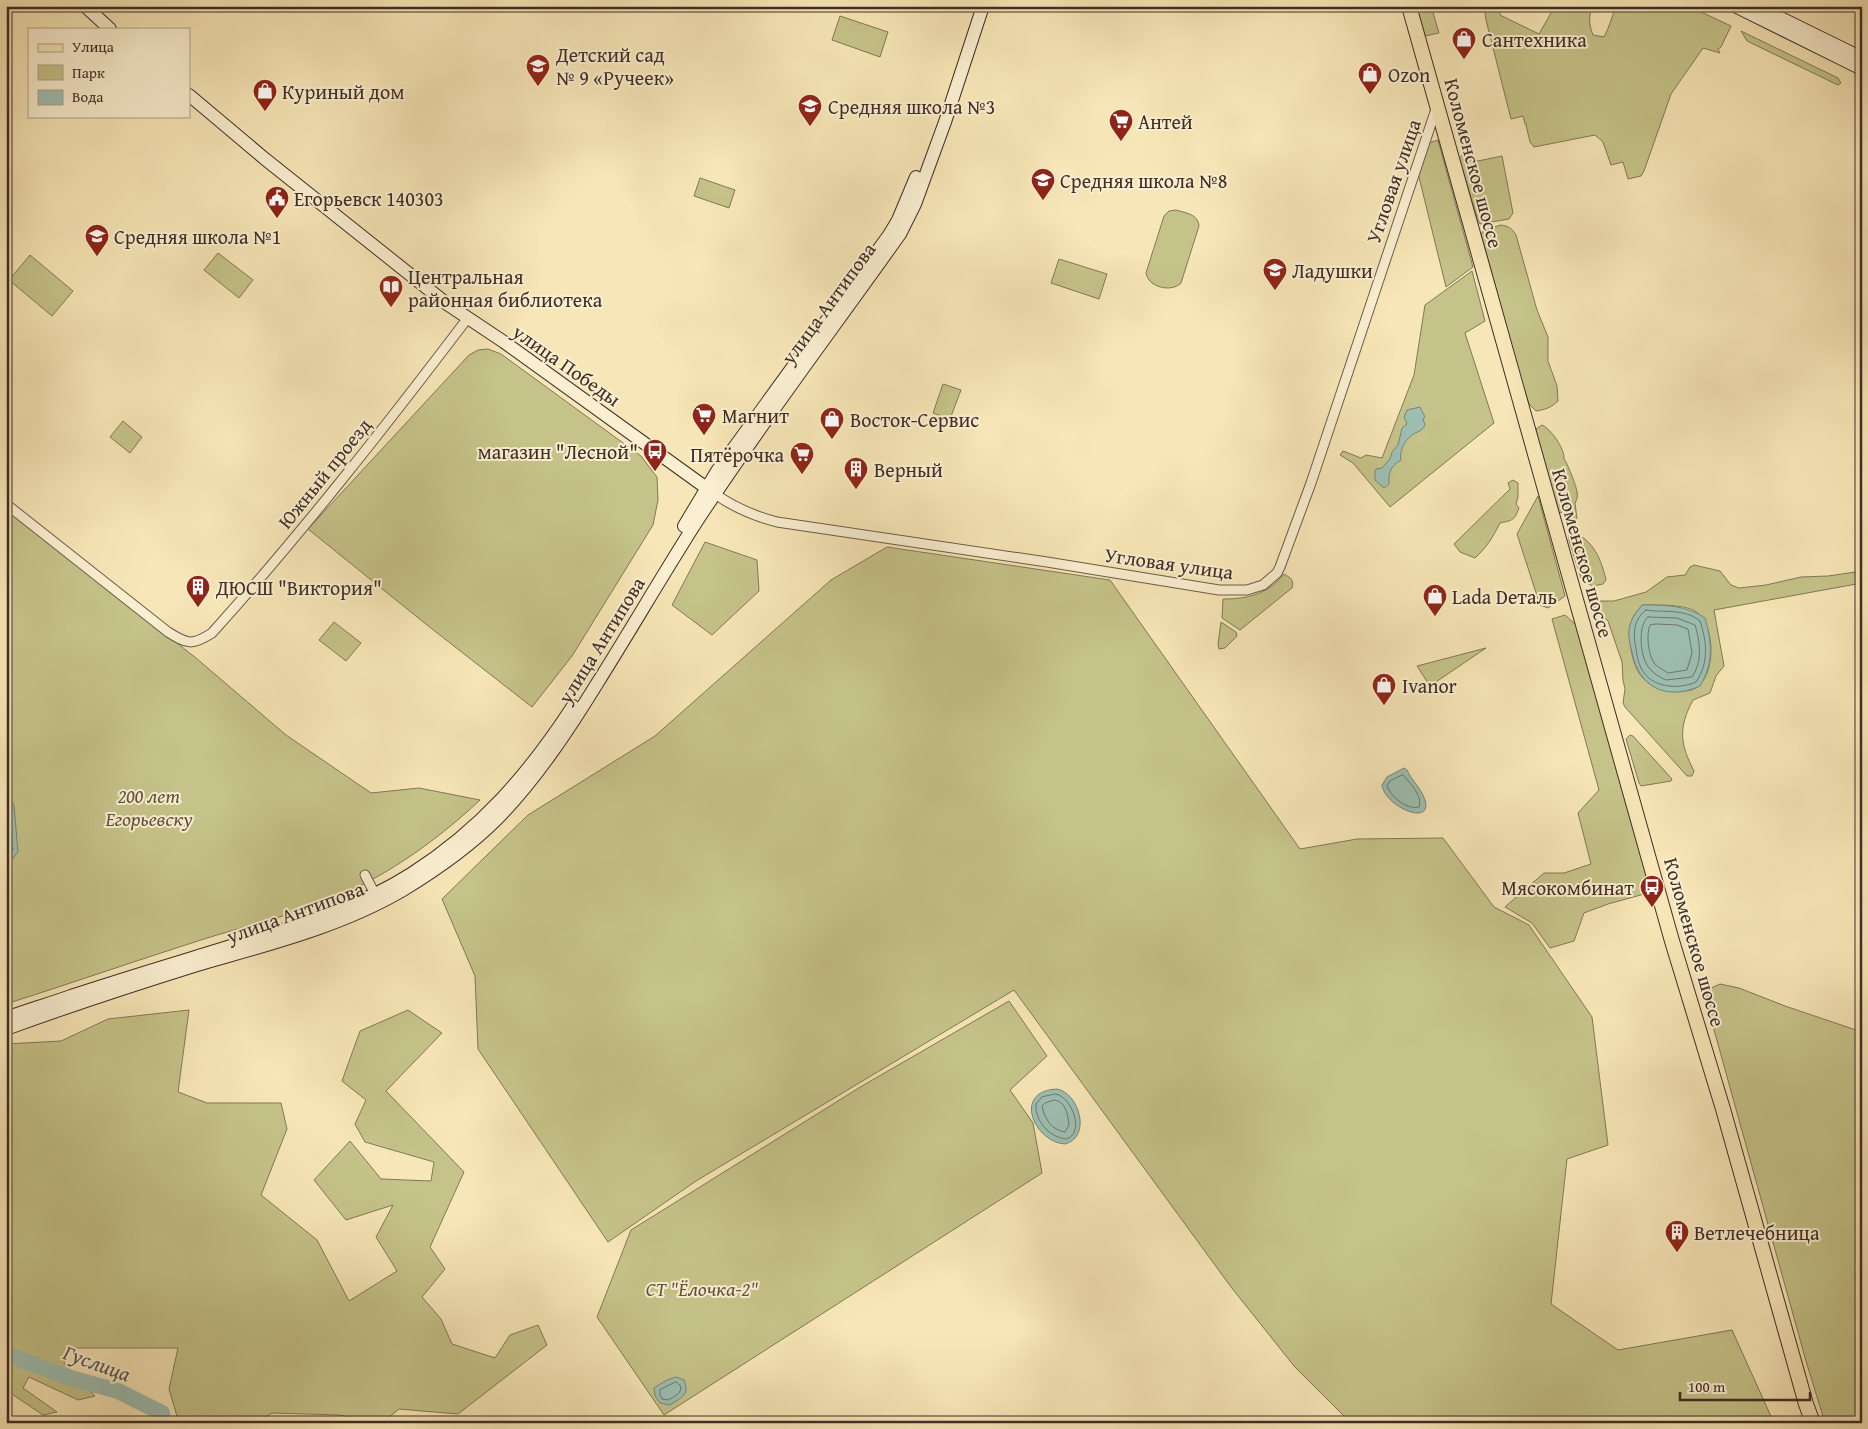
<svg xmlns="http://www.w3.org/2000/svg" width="1868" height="1429" font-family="'Gentium Book Plus',serif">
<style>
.green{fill:#c5c389;stroke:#827858;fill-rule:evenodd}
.water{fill:#9dbfb2;stroke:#77857a}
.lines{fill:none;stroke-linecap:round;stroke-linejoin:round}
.shore{stroke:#6e766c;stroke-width:1}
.river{stroke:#9dbfb2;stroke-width:16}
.street-casing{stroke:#6d5b4a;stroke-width:11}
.secondary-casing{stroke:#3f2d26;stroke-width:14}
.primary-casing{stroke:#3f2d26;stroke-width:16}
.street{stroke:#faefd0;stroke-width:9}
.secondary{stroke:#faefd0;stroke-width:12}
.primary{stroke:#f7e6b7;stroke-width:14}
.labels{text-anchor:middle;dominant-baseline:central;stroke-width:4;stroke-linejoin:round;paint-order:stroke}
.poi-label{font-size:20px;fill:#3f2d26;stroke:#faefd0;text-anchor:start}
.street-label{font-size:20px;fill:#3f2d26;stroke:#faefd0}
.park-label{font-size:20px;font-style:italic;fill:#60523f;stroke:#faefd0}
.water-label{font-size:21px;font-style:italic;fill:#565249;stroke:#faefd0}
</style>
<rect width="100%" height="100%" fill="#f7e6b7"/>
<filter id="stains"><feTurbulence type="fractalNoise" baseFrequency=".004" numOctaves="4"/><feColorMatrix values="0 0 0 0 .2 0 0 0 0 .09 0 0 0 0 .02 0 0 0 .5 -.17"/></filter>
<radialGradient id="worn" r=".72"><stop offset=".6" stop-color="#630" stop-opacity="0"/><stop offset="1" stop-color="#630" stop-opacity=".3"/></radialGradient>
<g class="green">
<polygon points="1416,6 1431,6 1439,33 1425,36"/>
<path d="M1484,6H1500V15L1539,34L1555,6H1593C1588,16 1589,25 1593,35L1604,37C1609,28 1612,17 1616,6H1688L1731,26L1721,47L1718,49L1720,53L1703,48L1671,94L1644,171L1641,176L1628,179L1623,162L1611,165L1603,142L1595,135L1534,147L1530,142L1526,125L1527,124H1525L1523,116L1511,119L1486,20Z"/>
<polygon points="840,16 888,32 880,57 832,40"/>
<polygon points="1741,31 1838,78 1841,83 1838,85 1747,41"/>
<polygon points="1438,140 1473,267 1446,287 1418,173 1429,143"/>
<polygon points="1465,153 1478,161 1502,156 1513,213 1509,219 1480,224 1478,221 1459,158"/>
<polygon points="700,178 735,190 729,208 694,196"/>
<path d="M1176,210C1186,213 1198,214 1199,226L1181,283C1171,293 1148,287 1146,273L1164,216L1169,211Z"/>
<path d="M1501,225C1508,226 1512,228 1516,235L1537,310L1548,337V361L1557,386L1558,401C1552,407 1545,410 1536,411L1529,404L1524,390L1481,234L1484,230Z"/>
<polygon points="218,253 253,280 239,298 204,270"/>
<polygon points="30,255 73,291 52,316 9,280"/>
<polygon points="1059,259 1107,274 1099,299 1051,283"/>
<polygon points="1472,271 1485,321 1465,333 1494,423 1390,507 1353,463 1340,455 1343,451 1361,458 1366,455 1382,458 1414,375 1425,305"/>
<polygon points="488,349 501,354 641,456 657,477 658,500 653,525 572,656 532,707 427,625 308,529 469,355 478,350"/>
<polygon points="943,384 961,390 950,419 933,413"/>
<polygon points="123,421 142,437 130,453 110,437"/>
<path d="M1542,425C1551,429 1565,449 1564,459C1567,462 1577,488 1577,492C1578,497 1577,499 1575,503L1577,519L1569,523L1566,521L1568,516L1567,510L1560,513L1558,511L1538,442L1536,429Z"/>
<path d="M1513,480L1518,483V497L1516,504L1519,508C1514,521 1513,520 1500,523C1493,537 1487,547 1475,558L1460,552L1454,544L1510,489L1508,483Z"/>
<polygon points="1538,496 1565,596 1548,608 1540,605 1517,534"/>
<path d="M6,509L196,658L286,735L371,793L419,788L480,800C433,844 380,881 319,904C281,918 242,927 204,939C138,960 72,983 6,1004Z"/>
<path d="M1573,532C1594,541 1601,559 1606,580L1603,584L1593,586L1582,581L1569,540V535Z"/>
<polygon points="705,542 757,560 759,591 712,635 672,605"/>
<polygon points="887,547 1110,580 1300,849 1357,839 1443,838 1494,907 1529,925 1592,1017 1608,1145 1567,1159 1551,1304 1618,1350 1732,1330 1774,1423 1351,1423 1294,1366 1231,1287 1014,990 696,1181 608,1242 478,1049 475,976 442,899 528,815 655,736 831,580"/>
<path d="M1694,565L1720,571L1731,585L1739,588L1766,585L1801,577L1828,576L1862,571V583L1714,610L1724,666L1716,676L1710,693L1693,700C1678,728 1680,744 1694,771L1692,776H1687L1625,707L1623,703L1625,689L1623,680L1622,662L1608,621L1595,608L1593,604L1596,601H1614L1646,592L1667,577L1685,575L1690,567ZM1642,605C1656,605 1683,604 1695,611C1716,624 1717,677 1694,689C1684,693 1670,691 1660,688C1647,685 1638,675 1634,662C1630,649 1626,626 1635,614C1637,611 1640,608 1642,605Z"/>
<path d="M1284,574C1291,578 1294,580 1292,588L1240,630L1222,618L1223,599C1248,599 1268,594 1284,574Z"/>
<polygon points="1565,615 1576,625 1650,880 1648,893 1608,904 1584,913 1574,941 1550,948 1532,923 1505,907 1544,873 1564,873 1591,864 1578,813 1599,790 1552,619"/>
<polygon points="334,622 361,643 346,661 319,640"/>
<polygon points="1221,622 1236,632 1237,636 1225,648 1219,649 1218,644"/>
<polygon points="1486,648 1430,686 1417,666"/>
<polygon points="1630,735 1633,736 1672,779 1671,781 1641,786 1639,783 1626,739"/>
<polygon points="1720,984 1739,988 1785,1006 1862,1032 1862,1423 1825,1423 1806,1361 1706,1001 1709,989"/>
<polygon points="1009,1001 1047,1056 1010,1090 1033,1123 1042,1173 664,1415 597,1317 631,1230 862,1086"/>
<polygon points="189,1010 178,1092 207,1103 281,1103 287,1129 261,1195 317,1240 349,1301 397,1271 376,1237 393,1205 346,1220 314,1180 350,1141 381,1179 431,1181 434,1162 365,1142 355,1124 366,1100 342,1081 360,1031 408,1010 442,1033 386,1091 464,1172 430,1247 445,1269 422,1297 441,1319 452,1344 495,1358 510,1335 538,1325 547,1345 458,1414 399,1409 382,1423 339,1415 272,1413 256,1423 179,1423 169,1389 178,1348 70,1348 64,1363 95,1396 78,1400 29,1377 23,1388 57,1412 43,1415 6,1390 6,1044 61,1041 108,1019"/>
</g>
<g class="water">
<path d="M1420,407L1425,417L1423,419L1425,425C1421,432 1418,431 1412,435C1404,441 1399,452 1401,460C1391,466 1388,472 1389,484L1384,488L1375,480V471L1376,469L1382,468L1390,459L1392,452L1398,445L1402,428L1407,424L1404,417L1407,410Z"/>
<path d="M1642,605C1664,605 1686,605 1705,618C1712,642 1714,663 1700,686C1667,701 1639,688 1632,652C1630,644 1627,634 1630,625C1632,617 1637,612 1642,605Z"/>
<path d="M1404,768L1407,770C1412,781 1421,788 1425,800C1433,827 1385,807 1382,785L1387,777Z"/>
<polygon points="6,791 14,805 18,852 10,862 9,884 6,898"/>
<path d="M1057,1089C1079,1093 1092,1137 1065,1144C1034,1142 1012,1091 1057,1089Z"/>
<path d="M676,1377L684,1380C690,1395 682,1397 670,1405L660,1403L655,1396L654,1388L667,1380Z"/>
</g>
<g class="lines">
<g class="shore">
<path d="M1646,610C1665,613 1684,608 1700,621C1707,642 1709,663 1696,682C1678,690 1651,688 1641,668C1638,662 1637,655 1636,649C1633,634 1633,620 1646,610Z"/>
<path d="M1648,617L1677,618L1695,625C1700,642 1703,661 1692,677L1666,680C1661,678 1654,674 1650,669C1640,659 1637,626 1648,617Z"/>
<path d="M1657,624L1677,625L1688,629L1692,653L1687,670L1668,673C1664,670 1657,667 1654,663C1648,654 1646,634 1650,625Z"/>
<path d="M1403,775C1410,783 1423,796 1419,807C1407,810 1391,797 1387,786L1390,781Z"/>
<polyline points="6,802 9,807 13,850 6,859"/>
<path d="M1056,1094C1071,1097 1084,1129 1069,1138C1065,1140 1062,1138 1058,1137C1045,1132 1035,1118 1036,1104L1042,1097Z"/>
<path d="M1055,1100C1066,1102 1068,1115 1069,1125L1065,1132C1052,1130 1045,1120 1042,1106L1045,1103Z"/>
<path d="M676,1382L680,1385C683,1393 675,1396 668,1400L662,1399L660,1395V1390Z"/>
</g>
<polyline class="river" points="6,1354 67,1377 118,1391 162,1413 163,1423"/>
<defs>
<g id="street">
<path d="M715,494C735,508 754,516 777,522L1047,562L1219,590H1247L1263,585L1277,573L1280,567L1311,483L1437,106"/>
<path d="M6,504L168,632C187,644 192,646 212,633C302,533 385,427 467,319"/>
<polyline points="365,875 375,894"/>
</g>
<g id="secondary">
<polyline points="85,6 110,29"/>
<polyline points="1735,6 1862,69"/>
<polyline points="1756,6 1862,58"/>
<polyline points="189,95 265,159 447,304 504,342 712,492"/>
<polyline points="684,526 717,471 889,235 898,220 916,177"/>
<path d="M6,1018C27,1010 49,1004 71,996C128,977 186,960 244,942C301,924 361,906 411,874C481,829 528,775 573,706"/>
<path d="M6,1029C69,1006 133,985 197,965C266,945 340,927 403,890C436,870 470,846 498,818C537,778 569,729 598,682C632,628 663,574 697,521C761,423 832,330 900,234L915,204L945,122L983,6"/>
</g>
<polyline id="primary" points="1409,6 1672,941 1723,1109 1806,1404 1813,1423"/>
</defs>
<use href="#street" class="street-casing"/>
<use href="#secondary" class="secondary-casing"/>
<use href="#primary" class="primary-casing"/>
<use href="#street" class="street"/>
<use href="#secondary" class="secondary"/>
<use href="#primary" class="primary"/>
</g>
<defs>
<symbol id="shop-pin" viewBox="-11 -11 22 30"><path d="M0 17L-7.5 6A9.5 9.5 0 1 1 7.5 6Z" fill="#8f2418" stroke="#faefd0"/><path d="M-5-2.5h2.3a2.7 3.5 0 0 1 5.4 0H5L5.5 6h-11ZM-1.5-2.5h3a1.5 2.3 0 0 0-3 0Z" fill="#fff"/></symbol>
<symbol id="school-pin" viewBox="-11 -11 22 30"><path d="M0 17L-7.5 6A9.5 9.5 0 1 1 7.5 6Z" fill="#8f2418" stroke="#faefd0"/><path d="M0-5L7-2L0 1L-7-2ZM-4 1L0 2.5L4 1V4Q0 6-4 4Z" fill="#fff"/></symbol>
<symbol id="supermarket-pin" viewBox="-11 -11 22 30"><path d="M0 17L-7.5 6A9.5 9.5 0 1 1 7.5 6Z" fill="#8f2418" stroke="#faefd0"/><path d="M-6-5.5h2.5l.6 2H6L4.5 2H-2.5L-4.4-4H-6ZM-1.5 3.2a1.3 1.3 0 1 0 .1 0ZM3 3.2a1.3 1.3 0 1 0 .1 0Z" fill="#fff"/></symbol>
<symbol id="civic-pin" viewBox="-11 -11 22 30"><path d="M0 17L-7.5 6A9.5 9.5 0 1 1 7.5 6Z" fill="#8f2418" stroke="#faefd0"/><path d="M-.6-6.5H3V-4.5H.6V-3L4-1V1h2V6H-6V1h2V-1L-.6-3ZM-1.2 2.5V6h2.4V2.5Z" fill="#fff"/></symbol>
<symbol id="library-pin" viewBox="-11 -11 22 30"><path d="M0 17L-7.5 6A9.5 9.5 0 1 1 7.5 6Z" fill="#8f2418" stroke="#faefd0"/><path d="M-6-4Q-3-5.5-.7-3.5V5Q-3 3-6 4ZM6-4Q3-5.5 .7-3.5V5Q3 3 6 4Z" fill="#fff"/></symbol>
<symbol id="bus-pin" viewBox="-11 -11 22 30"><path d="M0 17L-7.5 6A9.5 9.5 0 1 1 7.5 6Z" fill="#8f2418" stroke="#faefd0"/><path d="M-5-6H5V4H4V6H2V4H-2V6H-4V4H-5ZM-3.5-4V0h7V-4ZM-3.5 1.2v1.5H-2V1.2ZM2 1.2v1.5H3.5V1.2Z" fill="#fff"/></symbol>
<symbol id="building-pin" viewBox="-11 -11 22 30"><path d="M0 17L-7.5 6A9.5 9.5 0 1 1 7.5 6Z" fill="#8f2418" stroke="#faefd0"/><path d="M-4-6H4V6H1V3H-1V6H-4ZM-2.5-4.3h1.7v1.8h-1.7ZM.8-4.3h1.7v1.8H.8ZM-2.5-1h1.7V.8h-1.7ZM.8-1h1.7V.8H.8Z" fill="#fff"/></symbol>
</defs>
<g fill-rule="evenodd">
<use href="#shop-pin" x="1450" y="25" width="28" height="38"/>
<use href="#school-pin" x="524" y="52" width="28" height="38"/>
<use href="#shop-pin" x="1356" y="60" width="28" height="38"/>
<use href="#shop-pin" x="251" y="77" width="28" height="38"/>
<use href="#school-pin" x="796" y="92" width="28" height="38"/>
<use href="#supermarket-pin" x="1107" y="107" width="28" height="38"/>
<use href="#school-pin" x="1029" y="166" width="28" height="38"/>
<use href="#civic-pin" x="263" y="184" width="28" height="38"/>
<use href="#school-pin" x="83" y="222" width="28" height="38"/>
<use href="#school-pin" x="1261" y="256" width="28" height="38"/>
<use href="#library-pin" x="377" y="273" width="28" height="38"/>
<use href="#supermarket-pin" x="690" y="401" width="28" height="38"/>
<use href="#shop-pin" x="818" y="405" width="28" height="38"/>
<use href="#bus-pin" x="641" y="437" width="28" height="38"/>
<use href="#supermarket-pin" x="788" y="440" width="28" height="38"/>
<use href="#building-pin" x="842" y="455" width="28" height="38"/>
<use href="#building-pin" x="184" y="573" width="28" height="38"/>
<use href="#shop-pin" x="1421" y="582" width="28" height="38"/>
<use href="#shop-pin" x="1370" y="671" width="28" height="38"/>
<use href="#bus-pin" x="1638" y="873" width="28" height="38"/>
<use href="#building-pin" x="1663" y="1218" width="28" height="38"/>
</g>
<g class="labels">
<g class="poi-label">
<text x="1482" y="39">Сантехника</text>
<text x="556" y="54">Детский сад<tspan x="556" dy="23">№ 9 «Ручеек»</tspan></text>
<text x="1388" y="74">Ozon</text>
<text x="282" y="91">Куриный дом</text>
<text x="828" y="106">Средняя школа №3</text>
<text x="1138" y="121">Антей</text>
<text x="1060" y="180">Средняя школа №8</text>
<text x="294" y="198">Егорьевск 140303</text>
<text x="114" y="236">Средняя школа №1</text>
<text x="1292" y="270">Ладушки</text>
<text x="408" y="276">Центральная<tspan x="408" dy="23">районная библиотека</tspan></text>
<text x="722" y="415">Магнит</text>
<text x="850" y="419">Восток-Сервис</text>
<text x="638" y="451" text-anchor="end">магазин "Лесной"</text>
<text x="784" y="454" text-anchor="end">Пятёрочка</text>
<text x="874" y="469">Верный</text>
<text x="216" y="587">ДЮСШ "Виктория"</text>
<text x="1452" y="596">Lada Dеталь</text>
<text x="1402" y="685">Ivanor</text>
<text x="1634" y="887" text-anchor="end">Мясокомбинат</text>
<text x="1694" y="1232">Ветлечебница</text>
</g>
<g class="street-label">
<text transform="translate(1474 163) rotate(75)">Коломенское шоссе</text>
<text transform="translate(1393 181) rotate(-71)">Угловая улица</text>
<text transform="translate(828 303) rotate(-54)">улица Антипова</text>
<text transform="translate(567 365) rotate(35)">улица Победы</text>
<text transform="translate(324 473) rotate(-51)">Южный проезд</text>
<text transform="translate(1583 553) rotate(74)">Коломенское шоссе</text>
<text transform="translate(1169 563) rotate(8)">Угловая улица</text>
<text transform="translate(601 640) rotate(-58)">улица Антипова</text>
<text transform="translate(295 912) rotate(-20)">улица Антипова</text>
<text transform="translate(1695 942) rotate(74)">Коломенское шоссе</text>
</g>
<g class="park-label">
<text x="149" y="795">200 лет<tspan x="149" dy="23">Егорьевску</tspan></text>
<text x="702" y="1288">СТ "Ёлочка-2"</text>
</g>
<g class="water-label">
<text transform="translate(97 1363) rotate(20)">Гуслица</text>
</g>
</g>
<rect width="1868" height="1429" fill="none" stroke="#f7e6b7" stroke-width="25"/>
<rect x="8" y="8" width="1853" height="1414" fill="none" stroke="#3f2d26" stroke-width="2.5"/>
<rect x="12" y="12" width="1843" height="1404" fill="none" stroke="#3f2d26"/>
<rect x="28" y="28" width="162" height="90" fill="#faefd0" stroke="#afa18c"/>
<rect x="38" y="44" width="25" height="8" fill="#f7e6b7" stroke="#afa18c"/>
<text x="72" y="52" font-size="15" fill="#3f2d26">Улица</text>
<rect x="38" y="65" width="25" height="15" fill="#c5c389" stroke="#afa18c"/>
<text x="72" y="78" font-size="15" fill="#3f2d26">Парк</text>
<rect x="38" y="90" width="25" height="15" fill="#9dbfb2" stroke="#afa18c"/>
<text x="72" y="102" font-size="15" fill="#3f2d26">Вода</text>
<path d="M1680 1392v8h130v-8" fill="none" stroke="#3f2d26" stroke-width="2.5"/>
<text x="1688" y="1392" font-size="15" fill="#3f2d26" stroke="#faefd0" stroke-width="4" paint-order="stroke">100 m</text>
<rect width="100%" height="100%" filter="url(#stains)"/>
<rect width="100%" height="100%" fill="url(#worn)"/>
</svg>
